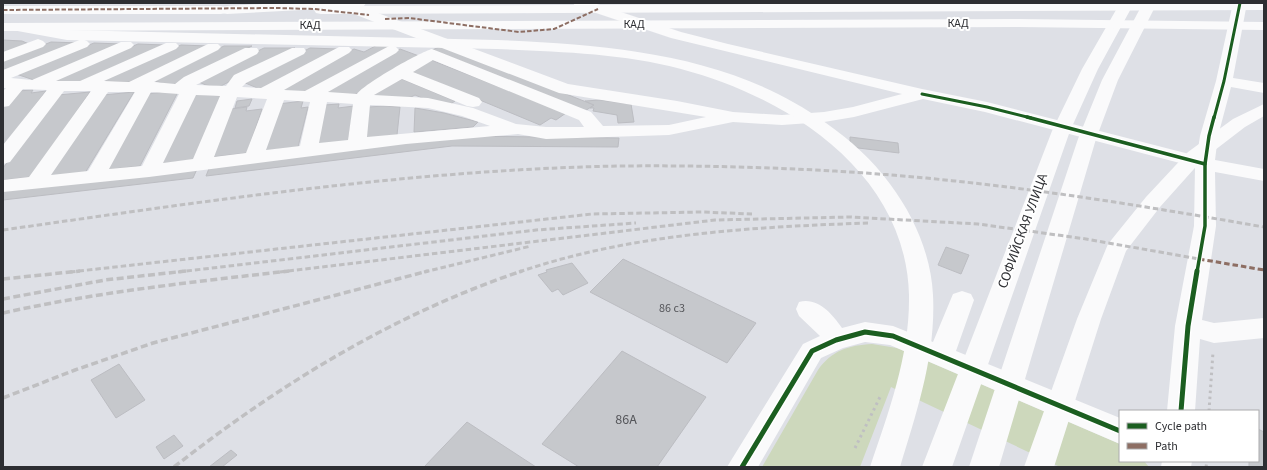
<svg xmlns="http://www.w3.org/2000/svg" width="1267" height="470" font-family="'Source Sans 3',sans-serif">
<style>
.green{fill:#cdd8bc}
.building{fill:#c6c8cc;stroke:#bcbdc2}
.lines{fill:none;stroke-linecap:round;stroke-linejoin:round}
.path{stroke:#bfbfc2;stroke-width:3;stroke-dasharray:2.5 3.5;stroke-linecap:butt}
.minor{fill:#fafafb;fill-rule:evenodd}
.major{fill:#fafafb;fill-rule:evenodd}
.highway{fill:#fafafb;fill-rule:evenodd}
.rail-far1{stroke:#bfbfc1;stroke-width:3;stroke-dasharray:5.5 3;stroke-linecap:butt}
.rail{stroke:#bfbfc1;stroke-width:3.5;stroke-dasharray:7 3.5;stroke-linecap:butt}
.quiet-far1{stroke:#8d6e63;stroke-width:2;stroke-dasharray:4.5 2;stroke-linecap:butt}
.quiet{stroke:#8d6e63;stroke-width:3;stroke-dasharray:5.5 3;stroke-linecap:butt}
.cycleway-far2-casing{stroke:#fff;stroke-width:5}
.cycleway-far1-casing{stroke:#fff;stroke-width:6}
.cycleway-casing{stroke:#fff;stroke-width:8}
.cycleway-far2{stroke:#1b5e20;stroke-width:3}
.cycleway-far1{stroke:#1b5e20;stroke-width:3.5}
.cycleway{stroke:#1b5e20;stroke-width:5}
.labels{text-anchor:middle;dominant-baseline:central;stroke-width:4;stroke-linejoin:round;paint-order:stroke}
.far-street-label{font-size:12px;fill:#2d2e32;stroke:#fff}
.number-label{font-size:12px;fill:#55565a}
.street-label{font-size:14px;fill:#2d2e32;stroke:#fff}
.near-number-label{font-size:14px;fill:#55565a}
</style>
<rect width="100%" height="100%" fill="#dee0e6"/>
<path class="green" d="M872,344L897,348L1113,441L1120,444V461H1144L1149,467H1060L891,387L860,467H762L818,370C831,351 849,345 872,344Z"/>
<g class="building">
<polygon points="3,40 22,41 29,44 3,55"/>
<polygon points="51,42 80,43 3,73 3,61"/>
<polygon points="383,42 393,45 304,95 276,92 354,49 364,52"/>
<polygon points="94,43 121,44 34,80 16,74"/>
<polygon points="138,44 164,45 75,84 49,81"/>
<polygon points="181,45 208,46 130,82 100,81"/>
<polygon points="224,46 252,46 171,86 152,80"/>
<polygon points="442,46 566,94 594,105 585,111 432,50"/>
<polygon points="264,48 295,48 219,87 206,85 196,81"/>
<polygon points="310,48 338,49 262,90 243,82"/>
<polygon points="400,49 419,56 361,92 351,96 323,94"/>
<polygon points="431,60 566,113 556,120 551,118 540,125 410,71"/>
<polygon points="402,79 455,101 449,105 434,103 415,95 407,99 381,98 371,94"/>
<polygon points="33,90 31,93 46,91 3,147 3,108 17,91"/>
<polygon points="90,92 31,177 3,180 3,168 58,95"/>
<polygon points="134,92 85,173 48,177 103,95"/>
<polygon points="164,92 177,92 177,94 140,166 104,170 148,94"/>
<polygon points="193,94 222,96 194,160 159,164"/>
<polygon points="252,99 249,106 235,108 237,101"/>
<polygon points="600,100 631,104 634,122 618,123 617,115 593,111 594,108 590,108 594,105 585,101"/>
<polygon points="303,101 301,108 308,107 298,147 264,151 278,104"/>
<polygon points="339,104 338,108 354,106 348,142 315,145 324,105"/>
<polygon points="384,106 400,107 397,135 365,139 369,107"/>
<polygon points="247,107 246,111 262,109 247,153 212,157 231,109"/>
<polygon points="415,108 444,113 478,122 473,127 414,132"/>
<polygon points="462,136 619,138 618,147 452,146 206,176 210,166"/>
<polygon points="850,137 898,143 899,153 850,147"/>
<polygon points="197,169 193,178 3,200 3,190"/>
<polygon points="946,247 969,255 961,274 938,265"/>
<polygon points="623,259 756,323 727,363 590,292"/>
<polygon points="572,263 588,283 563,295 558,289 552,292 538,275 547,272 546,270"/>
<polygon points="622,351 706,397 657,467 579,467 542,444"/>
<polygon points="119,364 145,400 116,418 91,380"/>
<polygon points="467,422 536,467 424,467"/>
<polygon points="1258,429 1264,432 1264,467 1249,467 1249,461 1258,461"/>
<polygon points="174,435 183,446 164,459 156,447"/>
<polygon points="231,450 237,455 222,467 209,467"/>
</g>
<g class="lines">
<g class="path">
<polyline points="1209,411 1213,352"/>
<polyline points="855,448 881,395"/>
<polyline points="1206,467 1207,461"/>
</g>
<g class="minor">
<path d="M331,3H351L568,84L677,101L733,112L782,115L824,112L853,107L902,94L671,38L575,6L573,3H594L681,32L728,44L922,89L987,102L1197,156L1200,136L1216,81L1233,3H1247L1233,78L1264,83V93L1231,87L1218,136L1215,160L1264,169V181L1215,172L1216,226L1202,320L1214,323L1264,318V338L1214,343L1200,339L1195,411H1167L1175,326L1194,226L1195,167L985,112L923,99L854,117L824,122L782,125L733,122L669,135L546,139L518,134L406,144L149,177L3,192V180L29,177L91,91H64L10,162L3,164V145L47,90L23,89L9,106L3,107V91L6,88H3V70L82,39L87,41L90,44L87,47L11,78L32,80L121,42H131L134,45L131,48L56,81H80L166,43H176L179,46L176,49L104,81L129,82L208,44H218L221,47L218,50L154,82L175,84L184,77L245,48H257L259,51L257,54L196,85L226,86L234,75L292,48H304L306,51L304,54L246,83L242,87L261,88L339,47H349L352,50L349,53L284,90L305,91L391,45L396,47L399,50L396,53L328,92L357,94C364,84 420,52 432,49L591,112L603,126L669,125L706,117L559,93L333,6ZM433,60L579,120L584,127H546L516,124L473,108L428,98L374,95L402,79L467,106L473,107L479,106L482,102L479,98L413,72ZM108,92H135L88,171L51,175ZM151,92L179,94L142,166L109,169ZM196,95L220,96L193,159L163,163ZM237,97L267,99L246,153L214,157ZM284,100L310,102L300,146L266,150ZM327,102L353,104L348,140L319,143ZM370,105L428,108L462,116L490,126L367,137Z"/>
<polygon points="38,39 43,41 46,44 43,47 3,62 3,52"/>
<path d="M962,291L971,294L974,300L956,351L1120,418V444L890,345L865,342L843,348L821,358L758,467H727L803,344L820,336L799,316L796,309L799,302C818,297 832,314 842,328L865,322L893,326L933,342L953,294Z"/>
<polygon points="1162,461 1192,461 1191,467 1161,467"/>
</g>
<g class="major">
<polygon points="280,3 366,3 364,6 359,7 227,14 222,13 220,10 222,7 227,6"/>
<polygon points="1120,3 1134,3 1098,69 1070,131 952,467 922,467 1052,131 1082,69"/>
<polygon points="1143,3 1157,3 1118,80 1096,139 999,467 969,467 1078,139 1102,80"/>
<path d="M17,23L67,30L497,40C612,45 731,54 826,123C851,141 872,159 890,184C914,216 931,255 933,295C936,355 917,411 900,467H870C889,411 910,355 909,295C906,172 787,97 681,69C621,53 558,52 497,49L67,40L12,30L10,27L12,24Z"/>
<polygon points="1264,104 1264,116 1245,127 1202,160 1160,207 1126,251 1101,319 1054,467 1024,467 1077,319 1108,244 1146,197 1188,152 1233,119"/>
</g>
<g class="highway">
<polygon points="978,3 1264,3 1264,10 321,14 316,13 314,10 316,7 321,6"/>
<polygon points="3,6 221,6 226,7 228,10 226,13 221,14 3,14"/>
<polygon points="1018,19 1264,22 1264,30 1018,27 3,31 3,23"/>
</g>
<g class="rail-far1">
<path d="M3,230C207,201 411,170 618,166C730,165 843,169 955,181C1059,192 1161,209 1264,227"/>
<polyline points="70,272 592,214 702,212 752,214"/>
<polyline points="178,272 536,230 636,223"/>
<polyline points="280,272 715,220 850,217 978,224 1086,239 1199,259"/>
<polyline points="424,272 531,246"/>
<path d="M519,272C630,234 751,227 868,223"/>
</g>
<g class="rail">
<polyline points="3,279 80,271"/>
<polyline points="3,299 105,280 186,271"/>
<path d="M3,313C97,292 193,282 289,271"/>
<polyline points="3,398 75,370 153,343 428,271"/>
<path d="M174,467C280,384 394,314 522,271"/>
</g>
<g class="quiet-far1">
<polyline points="3,10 276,8 314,9 369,15"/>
<polyline points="385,19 409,18 519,32 554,29 598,9"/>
</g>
<polyline class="quiet" points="1199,259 1264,270"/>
<defs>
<g id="cycleway-far2">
<polyline points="922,94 987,107 1031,118"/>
<polyline points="1214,118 1224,81 1240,3"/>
</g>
<g id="cycleway-far1">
<polyline points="1027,117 1205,164"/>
<polyline points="1197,272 1205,226 1205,164 1209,136 1214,117"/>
</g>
<g id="cycleway">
<polyline points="1181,411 1188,326 1197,271"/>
<polyline points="742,467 812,351 836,340 865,332 893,336 1120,431"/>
</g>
</defs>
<use href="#cycleway-far2" class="cycleway-far2-casing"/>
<use href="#cycleway-far1" class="cycleway-far1-casing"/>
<use href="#cycleway" class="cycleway-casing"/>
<use href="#cycleway-far2" class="cycleway-far2"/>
<use href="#cycleway-far1" class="cycleway-far1"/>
<use href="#cycleway" class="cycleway"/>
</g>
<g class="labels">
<g class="far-street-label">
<text x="958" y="23">КАД</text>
<text x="634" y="24">КАД</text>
<text x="310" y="25">КАД</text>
</g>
<g class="number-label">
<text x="672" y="308">86 с3</text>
</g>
<g class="street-label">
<text transform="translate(1023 231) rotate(-70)">СОФИЙСКАЯ УЛИЦА</text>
</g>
<g class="near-number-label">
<text x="626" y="420">86А</text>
</g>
</g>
<rect width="1267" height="470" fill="none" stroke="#2d2e32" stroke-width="8"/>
<rect x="1119" y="410" width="140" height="52" fill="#ffffff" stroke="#ababad"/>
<rect x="1127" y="423" width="20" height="6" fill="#1b5e20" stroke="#ababad"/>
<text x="1155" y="430" font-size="12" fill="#2d2e32">Cycle path</text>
<rect x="1127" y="443" width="20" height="6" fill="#8d6e63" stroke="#ababad"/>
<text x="1155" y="450" font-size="12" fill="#2d2e32">Path</text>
</svg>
